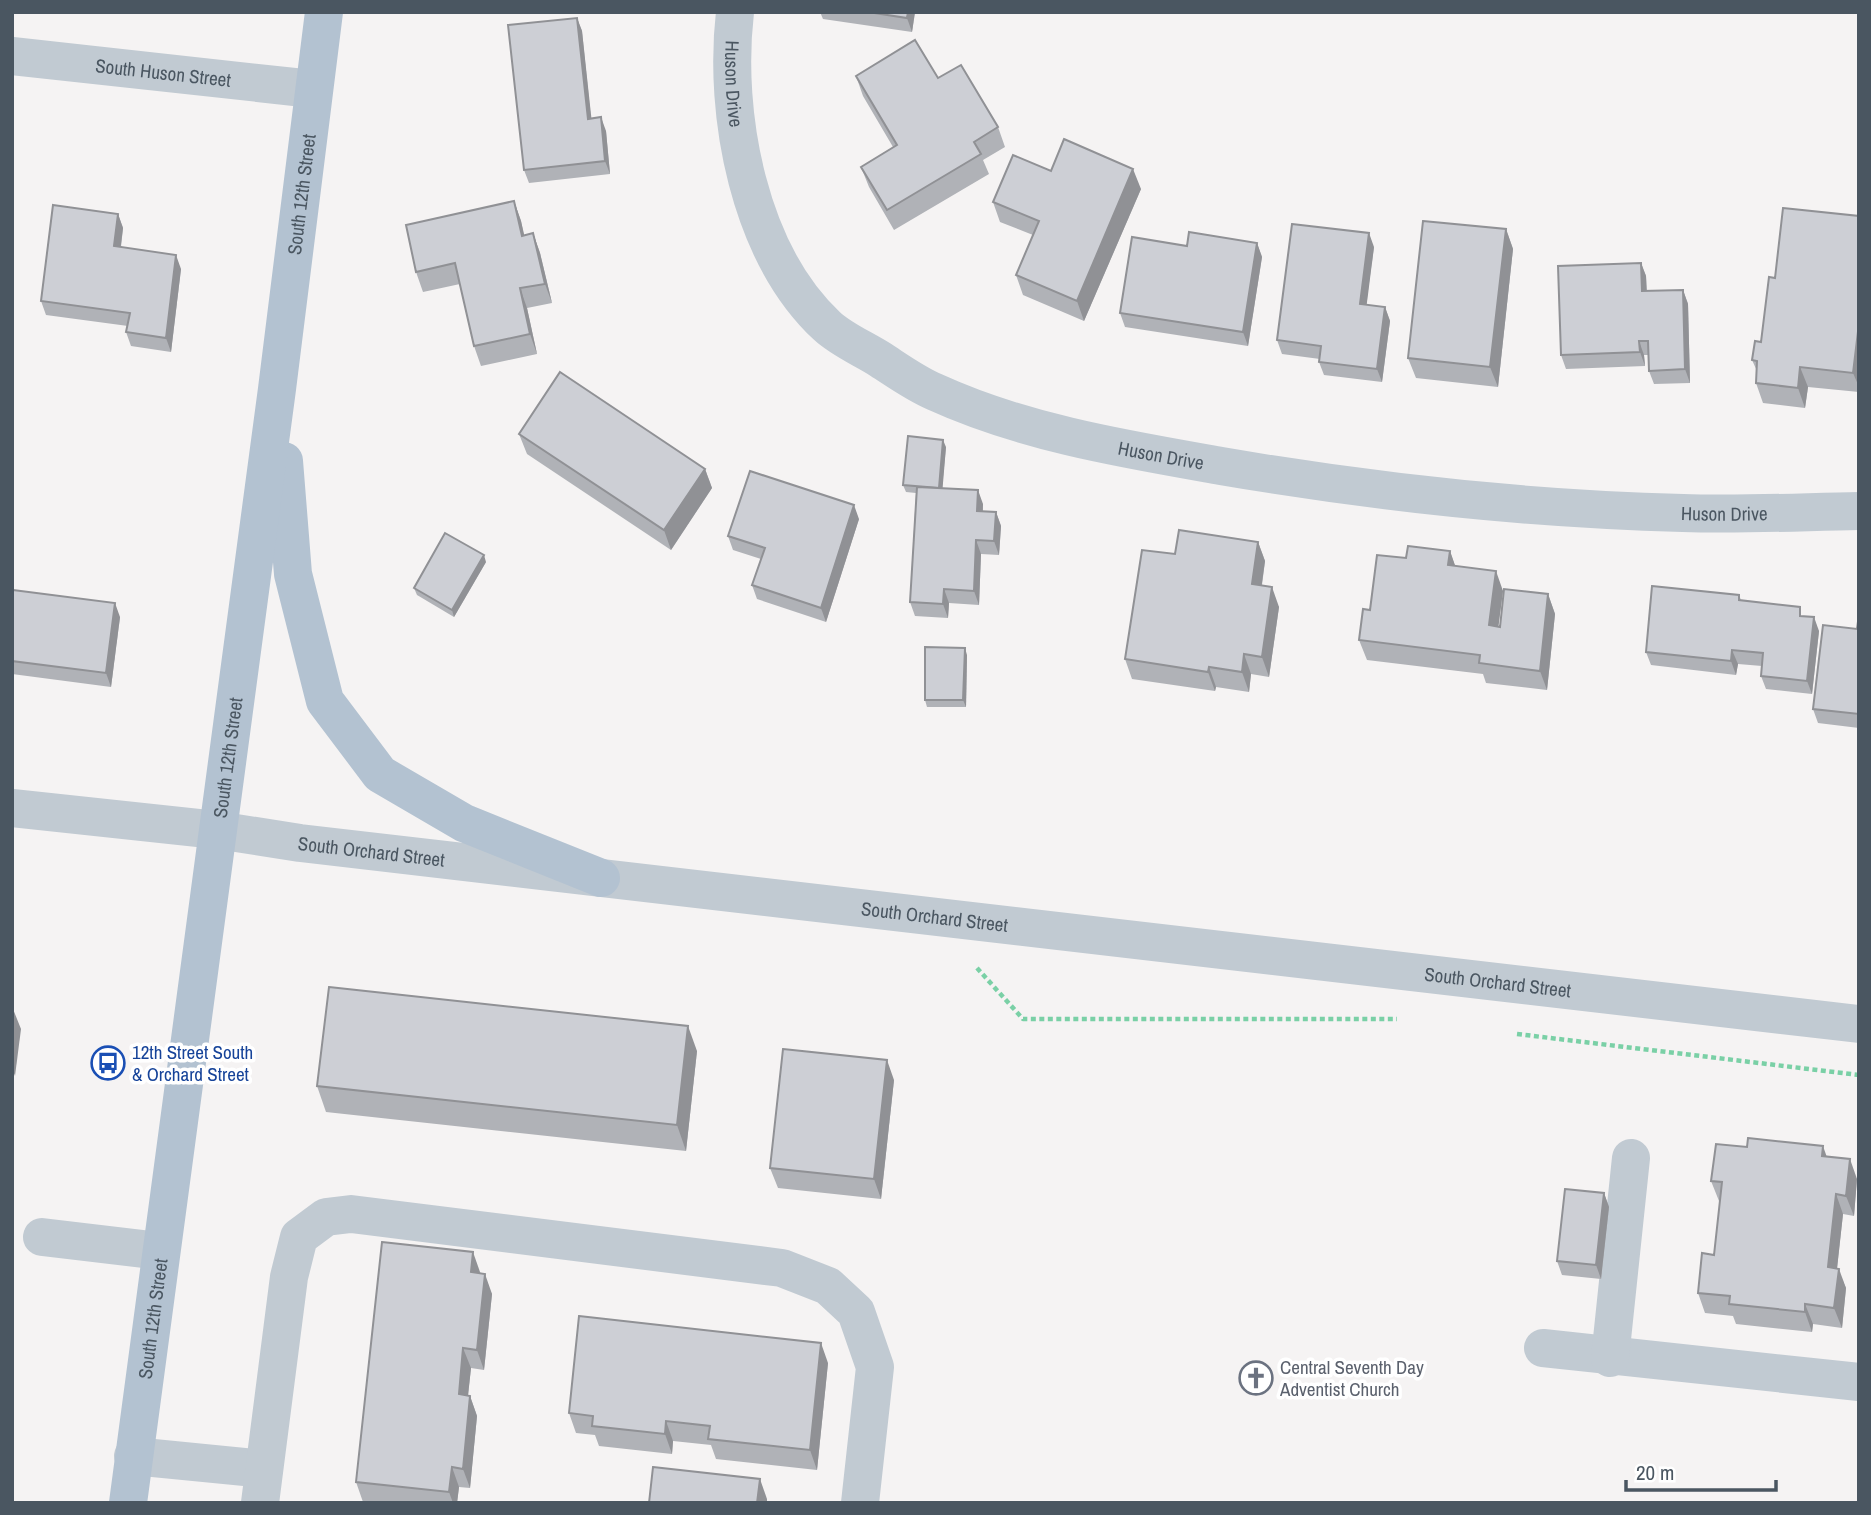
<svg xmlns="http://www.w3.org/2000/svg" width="1871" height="1515" font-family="'Archivo Narrow',sans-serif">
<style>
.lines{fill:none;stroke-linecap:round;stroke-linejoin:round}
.path{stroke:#7ad0a6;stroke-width:4.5;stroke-dasharray:5 3.5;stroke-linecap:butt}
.minor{stroke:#c1cad2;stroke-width:38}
.major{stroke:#b3c2d1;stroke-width:38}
.wall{fill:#b0b2b7}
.shaded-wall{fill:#909195}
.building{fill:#cdcfd5;stroke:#909195;stroke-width:2}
.labels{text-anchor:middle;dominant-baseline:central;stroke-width:7;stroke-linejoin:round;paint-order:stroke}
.street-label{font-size:19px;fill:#4a5661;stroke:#fff}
.transit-label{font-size:19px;fill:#164399;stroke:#fff;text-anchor:start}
.worship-label{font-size:19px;fill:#5b616d;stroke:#fff;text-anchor:start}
</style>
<rect width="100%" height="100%" fill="#f5f3f3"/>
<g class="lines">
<g class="path">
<polyline points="977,968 1023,1019 1397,1019"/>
<polyline points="1517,1034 1859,1075"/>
</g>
<g class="minor">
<path id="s1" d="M735,12C723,115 749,253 827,326C842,340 864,349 881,360C898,371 916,384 935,392C1025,433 1124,449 1221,466C1373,492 1528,509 1683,513C1741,515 1800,512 1859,511"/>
<path id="s2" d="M12,56L313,89"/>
<path id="s3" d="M12,808L217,830L300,843L1859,1024"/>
<polyline points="42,1237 160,1251"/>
<polyline points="1543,1348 1859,1382"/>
<polyline points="1610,1358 1631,1158"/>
<polyline points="133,1456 264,1469"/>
<polyline points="260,1503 289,1277 299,1237 326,1217 351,1214 782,1268 828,1286 856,1312 875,1367 860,1503"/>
</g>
<g class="major">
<polyline points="284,461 293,574 325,701 380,774 464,823 601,878"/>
<path id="s4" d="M128,1503L277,389L324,12"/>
</g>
</g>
<g class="wall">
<polygon points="820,12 915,12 912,32 823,19"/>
<polygon points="577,18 582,31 591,119 606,131 610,174 529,183 524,170"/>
<polygon points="856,76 938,78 998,127 1005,147 983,160 989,174 894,230 869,187 861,167 893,147 863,96"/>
<polygon points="1051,171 1141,189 1084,321 1023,295 1016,275 1033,235 1000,222 993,202"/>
<polygon points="514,201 521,221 524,236 533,233 540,253 552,303 527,308 537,354 481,366 474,346 460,284 423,292 416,272"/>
<polygon points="118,214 123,228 121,247 181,269 171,352 131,346 126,332 128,326 46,315 41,301"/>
<polygon points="1859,216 1859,392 1808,387 1805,408 1763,403 1756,383 1757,371 1752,360 1761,342 1775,278"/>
<polygon points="1506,229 1513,249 1498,387 1416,378 1408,358"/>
<polygon points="1257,243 1262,257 1248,346 1125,327 1120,313 1187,246"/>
<polygon points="1374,247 1366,305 1385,307 1390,321 1382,382 1324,375 1319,362 1320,359 1282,354 1277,340"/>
<polygon points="1641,263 1646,276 1647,291 1683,290 1688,304 1690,383 1654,384 1649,371 1648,355 1644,355 1645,366 1566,369 1561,355"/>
<polygon points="519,434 705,469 712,488 671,550 527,454"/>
<polygon points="946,447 942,488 983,504 983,511 996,512 1001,526 999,555 981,554 979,605 949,603 948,618 915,616 910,602 916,493 906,492 903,485"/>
<polygon points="859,519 826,622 757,599 752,585 761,559 733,550 728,536"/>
<polygon points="1258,542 1265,561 1262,585 1279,607 1269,677 1251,674 1249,692 1216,687 1215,691 1132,679 1125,659 1175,554"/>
<polygon points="1450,551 1455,566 1503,591 1498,627 1548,594 1555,614 1547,690 1486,683 1483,674 1367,660 1359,640 1406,558"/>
<polygon points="486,562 454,617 417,595 414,588"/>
<polygon points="1739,595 1741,600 1804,617 1819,631 1812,694 1766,689 1761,676 1762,666 1738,664 1736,675 1651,665 1646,652"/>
<polygon points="12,599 120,617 111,687 12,674"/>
<polygon points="1859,614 1859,728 1818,723 1813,709 1857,629"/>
<polygon points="967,655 966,707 927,707 925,700"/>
<polygon points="697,1051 686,1151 326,1112 317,1086"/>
<polygon points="894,1080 881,1199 778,1188 770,1168"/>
<polygon points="1827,1157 1857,1179 1854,1216 1843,1214 1837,1268 1846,1288 1842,1328 1813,1324 1812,1332 1736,1324 1733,1316 1705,1313 1698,1293 1714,1255 1720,1201 1719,1201 1711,1181"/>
<polygon points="1604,1193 1609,1207 1601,1279 1562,1275 1557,1261"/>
<polygon points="480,1272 492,1294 484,1370 471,1368 468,1395 470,1396 477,1416 470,1488 459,1487 457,1503 363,1502 356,1482"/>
<polygon points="828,1363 817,1470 716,1459 711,1445 673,1441 672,1454 599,1446 595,1435 576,1433 569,1413"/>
</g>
<g class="shaded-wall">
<polygon points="908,12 915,12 912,32 907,18"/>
<polygon points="577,18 582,31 593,133 588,119"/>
<polygon points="601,117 606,131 610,174 605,161"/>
<polygon points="1133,169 1141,189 1084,321 1077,301"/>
<polygon points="514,201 521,221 529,256 522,236"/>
<polygon points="118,214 123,228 119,260 114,246"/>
<polygon points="1506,229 1513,249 1498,387 1490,367"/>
<polygon points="533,233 540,253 552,303 545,284"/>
<polygon points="1369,233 1374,247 1365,318 1360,304"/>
<polygon points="1257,243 1262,257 1248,346 1243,332"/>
<polygon points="176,255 181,269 171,352 166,338"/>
<polygon points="1641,263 1646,276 1647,305 1642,291"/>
<polygon points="520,288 527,308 537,354 530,334"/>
<polygon points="1683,290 1688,304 1690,383 1685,369"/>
<polygon points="1385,307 1390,321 1382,382 1377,369"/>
<polygon points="1859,323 1859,387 1853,373"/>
<polygon points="1639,341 1644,355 1645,366 1640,352"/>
<polygon points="1800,367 1808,387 1805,408 1798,388"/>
<polygon points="943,440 946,447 942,495 939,488"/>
<polygon points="705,469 712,488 671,550 664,530"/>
<polygon points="978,490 983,504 982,524 977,511"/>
<polygon points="854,505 859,519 826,622 821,608"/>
<polygon points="996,512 1001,526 999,555 994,541"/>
<polygon points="976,540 981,554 979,605 974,591"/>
<polygon points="1258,542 1265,561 1259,604 1252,584"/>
<polygon points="1450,551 1457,571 1448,565"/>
<polygon points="484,555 486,562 454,617 452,610"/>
<polygon points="1496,571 1503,591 1496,645 1489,625"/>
<polygon points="1272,587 1279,607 1269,677 1262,657"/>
<polygon points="944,589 949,603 948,618 943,604"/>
<polygon points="1548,594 1555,614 1547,690 1540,671"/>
<polygon points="115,603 120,617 111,687 106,673"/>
<polygon points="1814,617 1819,631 1812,694 1807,681"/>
<polygon points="965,648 967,655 966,707 963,700"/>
<polygon points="1732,650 1738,664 1736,675 1731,661"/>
<polygon points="1244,654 1251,674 1249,692 1242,672"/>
<polygon points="1209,667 1216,687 1215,691 1208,672"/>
<polygon points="13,1009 21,1029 15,1076 12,1068 12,1019"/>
<polygon points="688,1026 697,1051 686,1151 677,1125"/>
<polygon points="887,1060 894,1080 881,1199 874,1179"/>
<polygon points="1823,1146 1830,1166 1822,1156"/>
<polygon points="1850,1159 1857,1179 1854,1216 1846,1196"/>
<polygon points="1604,1193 1609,1207 1601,1279 1596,1265"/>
<polygon points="1836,1194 1843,1214 1835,1287 1828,1267"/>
<polygon points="473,1252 480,1272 478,1292 471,1272"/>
<polygon points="1839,1269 1846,1288 1842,1328 1834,1308"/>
<polygon points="485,1274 492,1294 484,1370 477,1350"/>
<polygon points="1805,1304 1813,1324 1812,1332 1805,1312"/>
<polygon points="821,1343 828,1363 817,1470 810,1450"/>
<polygon points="463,1348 471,1368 466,1414 459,1394"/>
<polygon points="470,1396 477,1416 470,1488 463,1469"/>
<polygon points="666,1421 673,1441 672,1454 665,1434"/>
<polygon points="452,1467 459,1487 457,1503 453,1503 449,1492"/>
<polygon points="760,1479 767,1499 767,1503 757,1503"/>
</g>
<g class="building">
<polygon points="868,12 908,12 907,18"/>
<polygon points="577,18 588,119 601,117 605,161 524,170 508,25"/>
<polygon points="915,40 938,78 961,65 998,127 974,142 981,154 887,210 861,167 897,145 856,76"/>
<polygon points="1064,139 1133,169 1077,301 1016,275 1039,221 993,202 1013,155 1051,171"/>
<polygon points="514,201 522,236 533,233 545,284 520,288 530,334 474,346 455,263 416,272 406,225"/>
<polygon points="53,205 118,214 114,246 176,255 166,338 126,332 130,313 41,301"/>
<polygon points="1783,208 1859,216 1859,323 1853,373 1800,367 1798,388 1756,383 1757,361 1752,360 1755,341 1761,342 1769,277 1775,278"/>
<polygon points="1423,221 1506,229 1490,367 1408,358"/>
<polygon points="1292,224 1369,233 1360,304 1385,307 1377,369 1319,362 1321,346 1277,340"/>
<polygon points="1189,232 1257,243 1243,332 1120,313 1132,237 1187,246"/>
<polygon points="1641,263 1642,291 1683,290 1685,369 1649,371 1648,341 1639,341 1640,352 1561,355 1558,266"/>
<polygon points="560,372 705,469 664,530 519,434"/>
<polygon points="908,436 943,440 939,488 903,485"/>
<polygon points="750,471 854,505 821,608 752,585 765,548 728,536"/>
<polygon points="917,487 978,490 977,511 996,512 994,541 976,540 974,591 944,589 943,604 910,602"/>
<polygon points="1179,530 1258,542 1252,584 1272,587 1262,657 1244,654 1242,672 1209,667 1208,672 1125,659 1142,550 1175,554"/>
<polygon points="445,533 484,555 452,610 414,588"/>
<polygon points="1408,546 1450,551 1448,565 1496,571 1489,625 1500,627 1504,589 1548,594 1540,671 1479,663 1480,655 1359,640 1363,609 1370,610 1377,555 1406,558"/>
<polygon points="1652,586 1739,595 1739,600 1800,607 1800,616 1814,617 1807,681 1761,676 1763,653 1732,650 1731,661 1646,652"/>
<polygon points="13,590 115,603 106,673 12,661 12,599"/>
<polygon points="1859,614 1859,714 1813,709 1823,625 1857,629"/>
<polygon points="925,647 965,648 963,700 925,700"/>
<polygon points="329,987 688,1026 677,1125 317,1086"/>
<polygon points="783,1049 887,1060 874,1179 770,1168"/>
<polygon points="1748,1138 1823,1146 1822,1156 1850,1159 1846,1196 1836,1194 1828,1267 1839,1269 1834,1308 1805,1304 1805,1312 1729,1304 1730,1296 1698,1293 1702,1253 1714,1255 1722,1182 1711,1181 1716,1144 1747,1147"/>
<polygon points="1565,1189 1604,1193 1596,1265 1557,1261"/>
<polygon points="382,1242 473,1252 471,1272 485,1274 477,1350 463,1348 459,1394 470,1396 463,1469 452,1467 449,1492 356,1482"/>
<polygon points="579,1316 821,1343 810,1450 708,1439 710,1426 666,1421 665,1434 592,1426 593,1416 569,1413"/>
<polygon points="653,1467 760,1479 757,1503 649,1503"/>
</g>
<defs>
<symbol id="bus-ring" viewBox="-11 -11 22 22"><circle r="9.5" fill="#fff" stroke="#1a4fb4" stroke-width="1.5"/><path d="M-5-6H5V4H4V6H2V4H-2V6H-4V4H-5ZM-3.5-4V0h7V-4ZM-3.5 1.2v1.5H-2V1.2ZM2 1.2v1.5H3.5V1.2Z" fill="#1a4fb4"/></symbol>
<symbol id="church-ring" viewBox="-11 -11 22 22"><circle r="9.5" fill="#fff" stroke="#6b7280" stroke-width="1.5"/><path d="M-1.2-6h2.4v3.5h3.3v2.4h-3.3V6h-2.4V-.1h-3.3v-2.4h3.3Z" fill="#6b7280"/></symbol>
</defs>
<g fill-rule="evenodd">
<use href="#bus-ring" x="89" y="1044" width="38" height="38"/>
<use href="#church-ring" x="1237" y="1359" width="38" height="38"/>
</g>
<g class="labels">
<g class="street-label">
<text stroke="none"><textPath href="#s2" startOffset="152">South Huson Street</textPath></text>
<text stroke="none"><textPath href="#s1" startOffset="72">Huson Drive</textPath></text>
<text stroke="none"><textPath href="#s4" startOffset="1320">South 12th Street</textPath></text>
<text stroke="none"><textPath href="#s1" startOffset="700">Huson Drive</textPath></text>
<text stroke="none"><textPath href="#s1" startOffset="1267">Huson Drive</textPath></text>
<text stroke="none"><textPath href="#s4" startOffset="752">South 12th Street</textPath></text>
<text stroke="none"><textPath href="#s3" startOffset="362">South Orchard Street</textPath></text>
<text stroke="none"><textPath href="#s3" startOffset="929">South Orchard Street</textPath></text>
<text stroke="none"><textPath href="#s3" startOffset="1496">South Orchard Street</textPath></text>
<text stroke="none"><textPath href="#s4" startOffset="186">South 12th Street</textPath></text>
</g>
<g class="transit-label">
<text x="132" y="1052">12th Street South<tspan x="132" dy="22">&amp; Orchard Street</tspan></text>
</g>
<g class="worship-label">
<text x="1280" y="1367">Central Seventh Day<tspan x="1280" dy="22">Adventist Church</tspan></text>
</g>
</g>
<rect width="1871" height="1515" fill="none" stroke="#4a5661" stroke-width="28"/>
<path d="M1626 1480v10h150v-10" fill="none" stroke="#4a5661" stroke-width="3.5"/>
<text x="1636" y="1480" font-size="21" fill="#4a5661" stroke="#ffffff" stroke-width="5" paint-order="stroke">20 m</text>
</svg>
